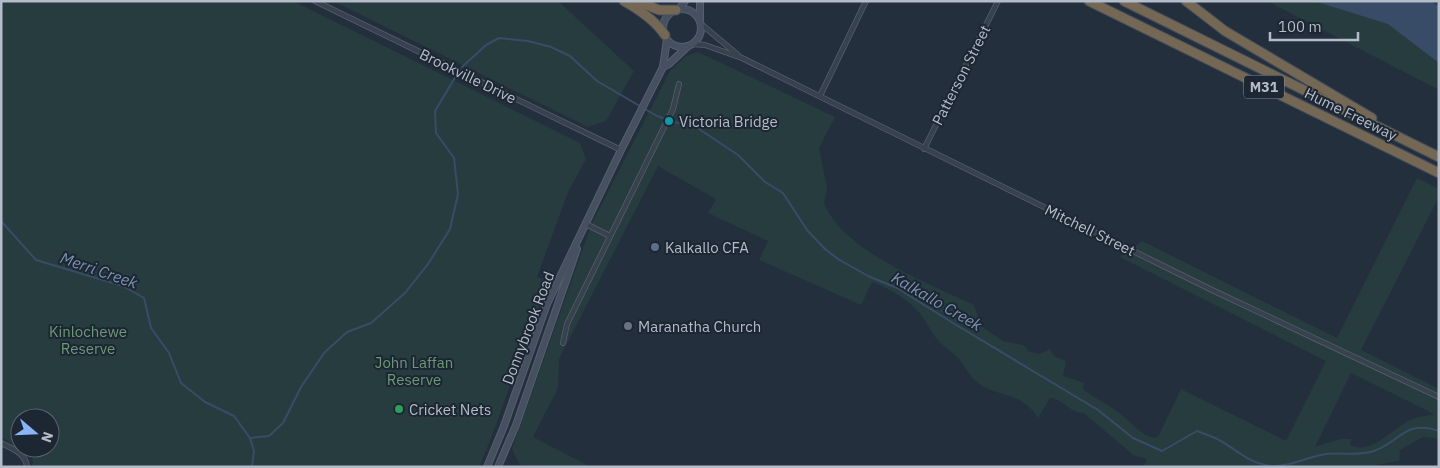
<svg xmlns="http://www.w3.org/2000/svg" width="1440" height="468" font-family="'IBM Plex Sans',sans-serif">
<style>
.green{fill:#263c3f;fill-rule:evenodd}
.water{fill:#394c67}
.lines{fill:none;stroke-linecap:round;stroke-linejoin:round}
.stream{stroke:#394c67;stroke-width:2}
.street-casing{stroke:#565f6c;stroke-width:6}
.secondary-casing{stroke:#565f6c;stroke-width:8}
.highway-casing{stroke:#434c59;stroke-width:11}
.street{stroke:#38414e;stroke-width:4.5}
.secondary{stroke:#465061;stroke-width:6}
.highway{stroke:#746855;stroke-width:9}
.culture-dot{fill:#0f9aa8;stroke:#1d2633;stroke-width:2}
.service-dot{fill:#5c6f8a;stroke:#1d2633;stroke-width:2}
.worship-dot{fill:#6b7280;stroke:#1d2633;stroke-width:2}
.leisure-dot{fill:#2e9e5b;stroke:#1d2633;stroke-width:2}
.labels{text-anchor:middle;dominant-baseline:central;stroke-width:4;stroke-linejoin:round;paint-order:stroke}
.shield{fill:#1d2633;stroke:#878f9c;stroke-width:1}
.shield-label{font-size:14px;font-weight:bold;fill:#b4bcc9}
.street-label{font-size:15px;fill:#b4bcc9;stroke:#1d2633}
.poi-label{font-size:15px;fill:#b4bcc9;stroke:#1d2633;text-anchor:start}
.park-label{font-size:15px;fill:#6b9a76;stroke:#1d2633}
.water-label{font-size:16px;font-style:italic;fill:#7c92b1;stroke:#1d2633}
</style>
<rect width="100%" height="100%" fill="#242f3e"/>
<g class="green">
<path d="M1,1H293L580,143L586,159L568,192L537,277L547,282C541,306 530,328 522,351C508,390 496,429 479,467H33L32,455L21,448H50V418H20V448L1,437Z"/>
<polygon points="333,1 558,1 634,71 606,121 588,127"/>
<polygon points="1267,1 1439,1 1439,90"/>
<path d="M698,52L835,117L819,148L827,188L824,203C843,251 928,283 974,305L981,326L1003,341L1023,345L1030,352L1039,354L1050,349L1054,356L1066,361L1063,376L1084,383L1083,389C1095,399 1110,405 1122,415C1133,424 1139,434 1154,438L1158,437L1181,389L1286,441L1326,361L1120,257L1142,241L1337,338L1417,178L1439,189V197L1361,350L1439,389V439L1423,437L1400,450L1399,461L1363,467H1143L1147,459L1133,455L1084,413C1069,413 1064,399 1050,398L1038,418C1021,391 1001,399 978,383C970,377 965,366 959,359C952,351 942,346 936,338C931,332 928,325 924,319C911,300 892,290 872,282L861,305L759,260L768,241L708,213L716,199L658,166L559,359L558,388L533,437L591,467L520,465L512,449L592,223L670,71L686,56ZM1351,373L1434,414C1425,416 1416,417 1408,421C1390,431 1371,455 1350,445L1351,439H1340L1315,447Z"/>
</g>
<polygon class="water" points="1314,1 1430,1 1439,6 1439,63 1388,24"/>
<g class="lines">
<g class="stream">
<path d="M462,67L486,45L499,38L528,41L551,47L570,56L597,81L657,116L673,122L693,125L738,155L765,182L783,193L807,230L825,249L838,259L868,276L897,288L953,323L1098,410L1133,438L1162,451L1197,431C1204,434 1212,436 1219,440C1238,450 1248,464 1273,466C1290,467 1304,458 1321,455C1338,451 1356,457 1374,451C1400,442 1405,419 1439,431"/>
<polyline points="1,221 36,260 123,286 144,298 151,328 169,353 181,383 205,402 234,416 250,438 254,451 252,467"/>
<polyline points="250,438 269,436 283,423 301,387 324,353 347,332 371,323 405,293 428,264 450,229 458,194 454,158 436,133 435,111 456,76"/>
</g>
<defs>
<g id="street">
<polyline points="315,1 621,150"/>
<polyline points="701,24 738,55"/>
<polyline points="692,44 705,45 742,58 1212,290 1439,397"/>
<polyline points="820,96 866,1"/>
<polyline points="924,149 998,1"/>
<polyline points="586,224 610,236"/>
<polyline points="563,343 567,324 673,109 679,84"/>
<path d="M1,443C11,448 26,453 27,467"/>
</g>
<g id="secondary">
<circle cx="682" cy="28" r="19"/>
<polyline points="678,10 685,1"/>
<polyline points="700,20 700,1"/>
<polyline points="663,67 669,64 687,47"/>
<polyline points="487,467 504,426 547,304 621,150 663,67 667,39"/>
<polyline points="498,467 516,425 577,249"/>
</g>
<g id="highway">
<path d="M624,1C640,10 655,20 665,35"/>
<polyline points="637,1 659,10 676,10"/>
<polyline points="1089,1 1439,173"/>
<polyline points="1124,1 1439,157"/>
<polyline points="1186,1 1225,31 1372,118"/>
</g>
</defs>
<use href="#street" class="street-casing"/>
<use href="#secondary" class="secondary-casing"/>
<use href="#highway" class="highway-casing"/>
<use href="#street" class="street"/>
<use href="#secondary" class="secondary"/>
<use href="#highway" class="highway"/>
</g>
<circle class="culture-dot" cx="669" cy="121" r="5"/>
<circle class="service-dot" cx="655" cy="247" r="5"/>
<circle class="worship-dot" cx="628" cy="326" r="5"/>
<circle class="leisure-dot" cx="399" cy="409" r="5"/>
<g class="labels">
<rect class="shield" x="1244" y="75.5" width="40" height="23" rx="4"/>
<g class="shield-label">
<text x="1264" y="87">M31</text>
</g>
<g class="street-label">
<text transform="translate(961 75) rotate(-63)">Patterson Street</text>
<text transform="translate(468 76) rotate(26)">Brookville Drive</text>
<text transform="translate(1351 114) rotate(26)">Hume Freeway</text>
<text transform="translate(1090 230) rotate(26)">Mitchell Street</text>
<text transform="translate(528 328) rotate(-69)">Donnybrook Road</text>
</g>
<g class="poi-label">
<text x="679" y="121">Victoria Bridge</text>
<text x="665" y="247">Kalkallo CFA</text>
<text x="638" y="326">Maranatha Church</text>
<text x="409" y="409">Cricket Nets</text>
</g>
<g class="park-label">
<text x="88" y="331">Kinlochewe<tspan x="88" dy="17">Reserve</tspan></text>
<text x="414" y="362">John Laffan<tspan x="414" dy="17">Reserve</tspan></text>
</g>
<g class="water-label">
<text transform="translate(99 270) rotate(19)">Merri Creek</text>
<text transform="translate(937 301) rotate(30)">Kalkallo Creek</text>
</g>
</g>
<rect width="1440" height="468" fill="none" stroke="#b4bcc9" stroke-width="5"/>
<g transform="translate(35 433) rotate(109)"><circle r="24" fill="#1d2633" stroke="#59626f"/>
<path d="M0-4L9 19L0 12L-9 19Z" fill="#8ab4f8"/>
<text y="-8" font-size="14" font-weight="bold" text-anchor="middle" fill="#b4bcc9">N</text>
</g>
<path d="M1270 32v8h88v-8" fill="none" stroke="#b4bcc9" stroke-width="2.5"/>
<text x="1278" y="32" font-size="15" fill="#b4bcc9" stroke="#1d2633" stroke-width="4" paint-order="stroke">100 m</text>
</svg>
